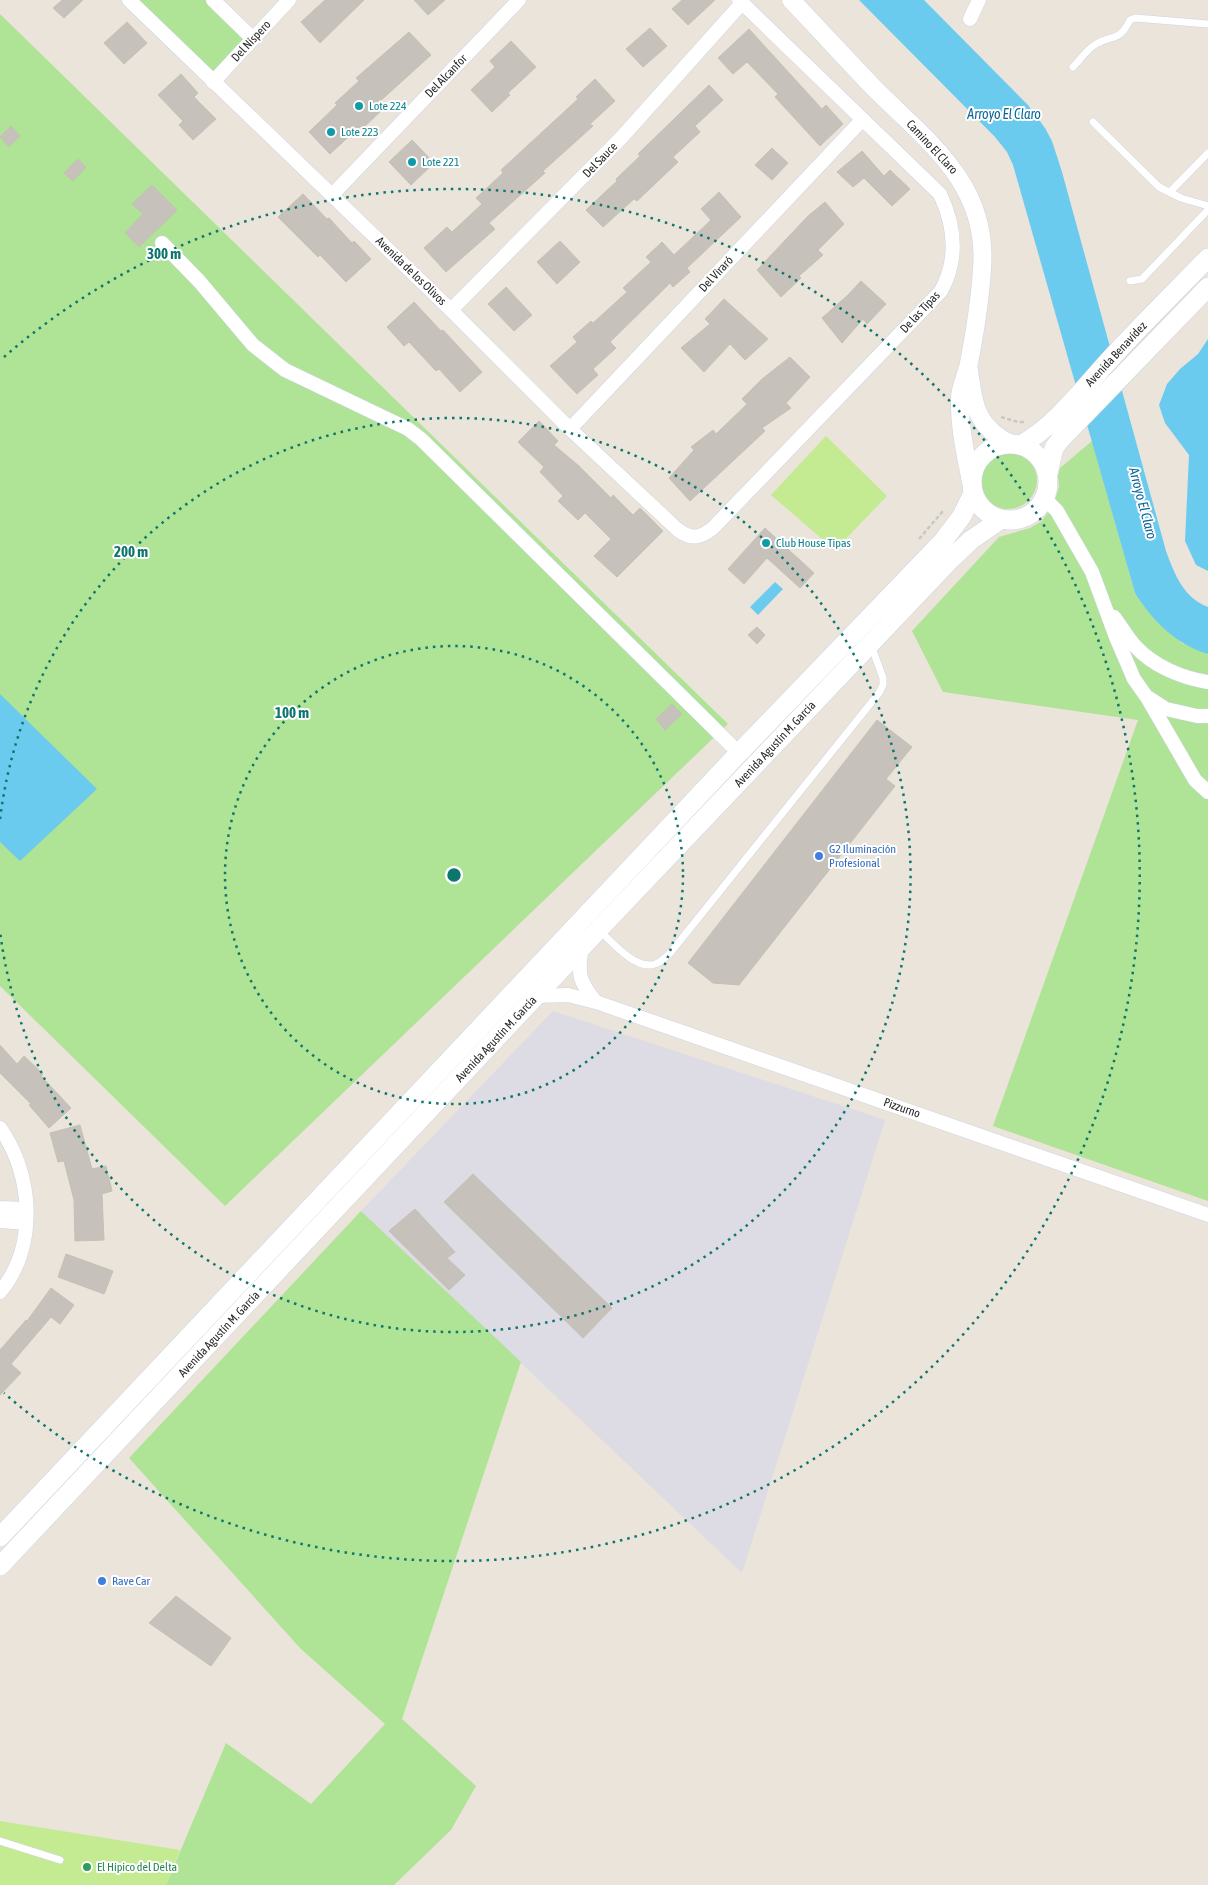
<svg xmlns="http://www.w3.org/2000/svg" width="1208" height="1885" font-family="'Asap Condensed',sans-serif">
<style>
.industrial{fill:#dddbe3}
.green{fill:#afe395}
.pitch{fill:#c4eb91}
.water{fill:#6bcbef}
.building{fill:#c6c1ba;stroke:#c6c0b4}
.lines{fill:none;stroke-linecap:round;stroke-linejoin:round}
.service-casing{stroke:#cfd3e2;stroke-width:8}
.minor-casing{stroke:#cfd3e2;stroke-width:15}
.tertiary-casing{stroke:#cfd3e2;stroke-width:19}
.secondary-casing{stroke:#cfd3e2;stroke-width:20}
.path{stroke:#c7c7c7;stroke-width:2.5;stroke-dasharray:4 2.5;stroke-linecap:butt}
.service{stroke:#fff;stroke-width:7}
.minor{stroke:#fff;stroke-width:14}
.tertiary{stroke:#fff;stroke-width:18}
.secondary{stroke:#fff;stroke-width:19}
.ring{fill:none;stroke:#0f766e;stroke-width:2.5;stroke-dasharray:2.5 5}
.culture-dot{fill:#0f9aa8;stroke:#fff;stroke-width:2}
.shop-dot{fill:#3f7fe0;stroke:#fff;stroke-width:2}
.leisure-dot{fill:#2e9e5b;stroke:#fff;stroke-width:2}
.labels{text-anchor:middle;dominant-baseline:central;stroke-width:4;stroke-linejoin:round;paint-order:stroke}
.street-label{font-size:12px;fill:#292929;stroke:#fff}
.culture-label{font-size:12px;fill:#0d838f;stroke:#fff;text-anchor:start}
.shop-label{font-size:12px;fill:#366cbe;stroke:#fff;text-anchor:start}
.leisure-label{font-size:12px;fill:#27864d;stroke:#fff;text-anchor:start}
.water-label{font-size:14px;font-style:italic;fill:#0c6799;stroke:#fff}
.centre{fill:#0f766e;stroke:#fff;stroke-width:2.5}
.ring-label{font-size:15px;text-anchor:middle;font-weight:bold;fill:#0f766e;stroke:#fff;stroke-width:4;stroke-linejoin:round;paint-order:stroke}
</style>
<rect width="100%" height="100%" fill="#ebe4da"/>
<polygon class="industrial" points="553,1011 885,1120 742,1573 361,1211"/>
<g class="green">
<polygon points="129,0 213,0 252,38 213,82"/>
<polygon points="0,14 728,724 225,1206 0,986"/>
<polygon points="1092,441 1135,593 1182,643 1208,654 1208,1201 993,1126 1138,720 943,692 912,631 999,537 1030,528 1042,521 1054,503 1059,487 1058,477 1060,468"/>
<circle cx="1008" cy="480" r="29"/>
<polygon points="361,1211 521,1362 402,1719 476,1786 451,1830 394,1885 166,1885 226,1743 311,1804 385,1724 300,1648 129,1458"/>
</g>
<g class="pitch">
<polygon points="826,436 887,496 835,550 771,495"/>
<polygon points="0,1821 180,1850 166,1885 0,1885"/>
</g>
<g class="water">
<path d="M859,0H924L1028,105L1045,128L1052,141L1062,172L1166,551C1175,575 1183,597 1208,607V654C1175,644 1153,621 1135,593L1013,165L1007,152L995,137Z"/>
<polygon points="1208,339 1208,571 1196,565 1185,541 1189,455 1165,423 1159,405 1167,384 1180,369 1198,354"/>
<polygon points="775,582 783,589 758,615 750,607"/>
<polygon points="0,694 97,789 20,861 0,842"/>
</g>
<g class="building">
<polygon points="62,0 83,0 64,18 53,8"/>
<polygon points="325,0 364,0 320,43 301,22"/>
<polygon points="414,0 445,0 428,15"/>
<polygon points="682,0 715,0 688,25 672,9"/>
<polygon points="127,22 147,43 124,64 104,43"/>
<polygon points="650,28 667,46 643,67 626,49"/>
<polygon points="749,29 822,109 826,105 843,124 820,146 775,97 778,94 747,62 733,74 718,58"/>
<polygon points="409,32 431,55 378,103 383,109 361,130 358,128 330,154 309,132 337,105 335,103 359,81 356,78"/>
<polygon points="511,41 536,67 508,93 510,95 492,112 471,90 495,67 490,61"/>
<polygon points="181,74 198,93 194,97 216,119 193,140 179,125 183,121 158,95"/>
<polygon points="595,79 615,101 590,124 593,126 543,171 545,173 489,223 495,229 446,272 424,248 447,227 452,232 482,204 476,198 503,173 501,170 578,99 576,97"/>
<polygon points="709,85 723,100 695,126 700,132 673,157 678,162 637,201 634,199 603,227 586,210 617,181 616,179 640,156 638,154"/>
<polygon points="11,126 20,136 9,147 0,137"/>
<polygon points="412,140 434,163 411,185 389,162"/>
<polygon points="772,148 788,163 772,180 755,165"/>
<polygon points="862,151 884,176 890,170 910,189 892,206 864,178 853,187 837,172"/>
<polygon points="78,159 86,167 73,181 64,173"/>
<polygon points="152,185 177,210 139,247 125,233 143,214 132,204"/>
<polygon points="719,192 741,217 687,268 690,272 673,287 670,283 610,342 616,348 593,369 598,375 577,394 550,366 577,342 573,337 591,321 593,323 627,292 623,288 651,262 646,257 662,242 674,255 711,220 701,209"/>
<polygon points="303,194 327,219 329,218 352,243 354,241 371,259 346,282 320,255 318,257 278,217"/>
<polygon points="825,202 844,224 818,250 823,255 799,276 801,278 781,297 757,270 808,216"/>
<polygon points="560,241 580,262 557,284 537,262"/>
<polygon points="861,281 886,304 867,324 863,319 842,343 822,318 848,295"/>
<polygon points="506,287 532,315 514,331 488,304"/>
<polygon points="724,299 768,339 745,360 730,344 704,372 681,348 710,324 705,319"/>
<polygon points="414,302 441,331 443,330 482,372 460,392 439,369 436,371 409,342 404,346 387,327"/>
<polygon points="790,357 810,377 786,403 791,408 762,428 765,431 690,501 669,478 694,450 691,447 713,430 716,434 747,404 742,399 762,379"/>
<polygon points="539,421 558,441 554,445 579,466 611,498 613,495 633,515 640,508 663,531 617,577 594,556 611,539 585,513 578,520 558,501 563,496 540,472 544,467 518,442"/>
<polygon points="765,528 814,573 800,588 767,558 744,584 728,569"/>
<polygon points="757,627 765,635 757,644 748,635"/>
<polygon points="672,704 682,714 665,730 656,719"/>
<polygon points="877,720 912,747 886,779 895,786 739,985 713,983 688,963"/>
<polygon points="0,1045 17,1064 24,1056 43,1074 41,1076 71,1108 49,1128 29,1105 31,1104 0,1073"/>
<polygon points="80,1125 92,1169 106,1166 112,1191 102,1194 104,1240 75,1241 74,1200 64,1161 58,1162 50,1133"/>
<polygon points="473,1174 612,1308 583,1338 444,1202"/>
<polygon points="415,1209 455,1252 447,1258 465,1275 449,1290 389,1231"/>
<polygon points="66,1254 113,1271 104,1294 58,1277"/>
<polygon points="51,1288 74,1305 60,1324 51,1317 11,1364 21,1373 0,1395 0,1350 26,1320 27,1321"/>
<polygon points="176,1596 231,1638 211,1666 149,1623"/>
</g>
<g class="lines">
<defs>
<g id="service">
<path d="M1073,67C1080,60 1087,49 1096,44C1114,34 1119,42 1130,20L1135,18L1208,24"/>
<polyline points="1093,122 1159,187 1181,198 1208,206"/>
<polyline points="1170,192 1208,153"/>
<polyline points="1130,281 1142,279 1208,210"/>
<path d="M599,930C612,942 636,971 655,964C662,962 667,956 671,952L879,693L883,685V678L871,645"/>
<polyline points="0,1841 60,1860"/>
</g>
<g id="minor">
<path d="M129,0L451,310L570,429L678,530C692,540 700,538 713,528L941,291C958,260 955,226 940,194L739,0"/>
<polyline points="213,0 252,38"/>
<polyline points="970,19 979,0"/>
<polyline points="213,82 289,0"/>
<polyline points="332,195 519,0"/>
<polyline points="162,243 199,281 253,345 285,370 408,429 421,439 739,753"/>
<polyline points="451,310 621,138 742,3"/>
<polyline points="570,429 862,120"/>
<polyline points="1045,499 1057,511 1092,572 1116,637 1134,679 1146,696 1166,709 1197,716 1208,716"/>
<path d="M1114,617C1121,626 1127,637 1135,646C1153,666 1182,678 1208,682"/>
<polyline points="1148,699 1195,780 1208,792"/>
<path d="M582,947C577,973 579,982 596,1002"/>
<polyline points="536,996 568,995 596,1002 1208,1215"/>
<path d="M0,1128C33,1174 38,1247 0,1292"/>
<polyline points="0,1208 26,1209"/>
<polyline points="0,1221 26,1223"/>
</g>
<g id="tertiary">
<path d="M791,0C819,29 846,59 874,88C927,141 989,184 982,269C980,300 975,332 969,363C967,375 960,386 960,399C959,427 966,455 971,482"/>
<path d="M969,370C974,406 976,427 1011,444"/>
</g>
<g id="secondary">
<circle cx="1010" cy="482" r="38"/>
<path d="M1020,445C1054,428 1088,383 1114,355C1144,322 1177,290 1208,258"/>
<polyline points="1048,473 1054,448 1060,440 1208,287"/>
<polyline points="0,1537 739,753 943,541 962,516 973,493"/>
<polyline points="0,1566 582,947 951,559 971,540 1000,520"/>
</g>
</defs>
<use href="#service" class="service-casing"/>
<use href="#minor" class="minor-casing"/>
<use href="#tertiary" class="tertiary-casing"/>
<use href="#secondary" class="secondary-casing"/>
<g class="path">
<polyline points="1001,417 1018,422 1025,422"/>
<polyline points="919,539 943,511"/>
</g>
<use href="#service" class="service"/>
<use href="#minor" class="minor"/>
<use href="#tertiary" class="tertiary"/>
<use href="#secondary" class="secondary"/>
</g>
<g class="ring">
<circle cx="454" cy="875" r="229"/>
<path d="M0 819A457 457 0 1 1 0 931"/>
<path d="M4 357A686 686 0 1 1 4 1393"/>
</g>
<g class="culture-dot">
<circle cx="359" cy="106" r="5"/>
<circle cx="331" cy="132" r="5"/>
<circle cx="412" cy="162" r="5"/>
<circle cx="766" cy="543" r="5"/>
</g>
<g class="shop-dot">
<circle cx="819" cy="856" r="5"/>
<circle cx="102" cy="1581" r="5"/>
</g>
<circle class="leisure-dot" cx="87" cy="1867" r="5"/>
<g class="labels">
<g class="street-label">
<text transform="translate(251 41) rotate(-47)">Del Níspero</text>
<text transform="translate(446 76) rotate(-46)">Del Alcanfor</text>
<text transform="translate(932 147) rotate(47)">Camino El Claro</text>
<text transform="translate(600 160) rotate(-46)">Del Sauce</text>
<text transform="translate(411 271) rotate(44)">Avenida de los Olivos</text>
<text transform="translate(716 274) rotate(-47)">Del Viraró</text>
<text transform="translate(920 312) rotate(-47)">De las Tipas</text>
<text transform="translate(1116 354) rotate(-47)">Avenida Benavídez</text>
<text transform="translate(775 744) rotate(-47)">Avenida Agustín M. García</text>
<text transform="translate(496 1039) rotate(-47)">Avenida Agustín M. García</text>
<text transform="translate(902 1108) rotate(19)">Pizzurno</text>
<text transform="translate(219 1334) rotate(-47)">Avenida Agustín M. García</text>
</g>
<g class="culture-label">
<text x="369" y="106">Lote 224</text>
<text x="341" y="132">Lote 223</text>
<text x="422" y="162">Lote 221</text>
<text x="776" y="543">Club House Tipas</text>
</g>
<g class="shop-label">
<text x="829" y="849">G2 Iluminación<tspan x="829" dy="14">Profesional</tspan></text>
<text x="112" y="1581">Rave Car</text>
</g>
<g class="leisure-label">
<text x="97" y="1867">El Hípico del Delta</text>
</g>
<g class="water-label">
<text x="1004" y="114">Arroyo El Claro</text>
<text transform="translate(1143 503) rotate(75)">Arroyo El Claro</text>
</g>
</g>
<circle cx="454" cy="875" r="8" class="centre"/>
<g class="ring-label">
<text x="164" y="259">300 m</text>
<text x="131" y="557">200 m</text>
<text x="292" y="718">100 m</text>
</g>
</svg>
